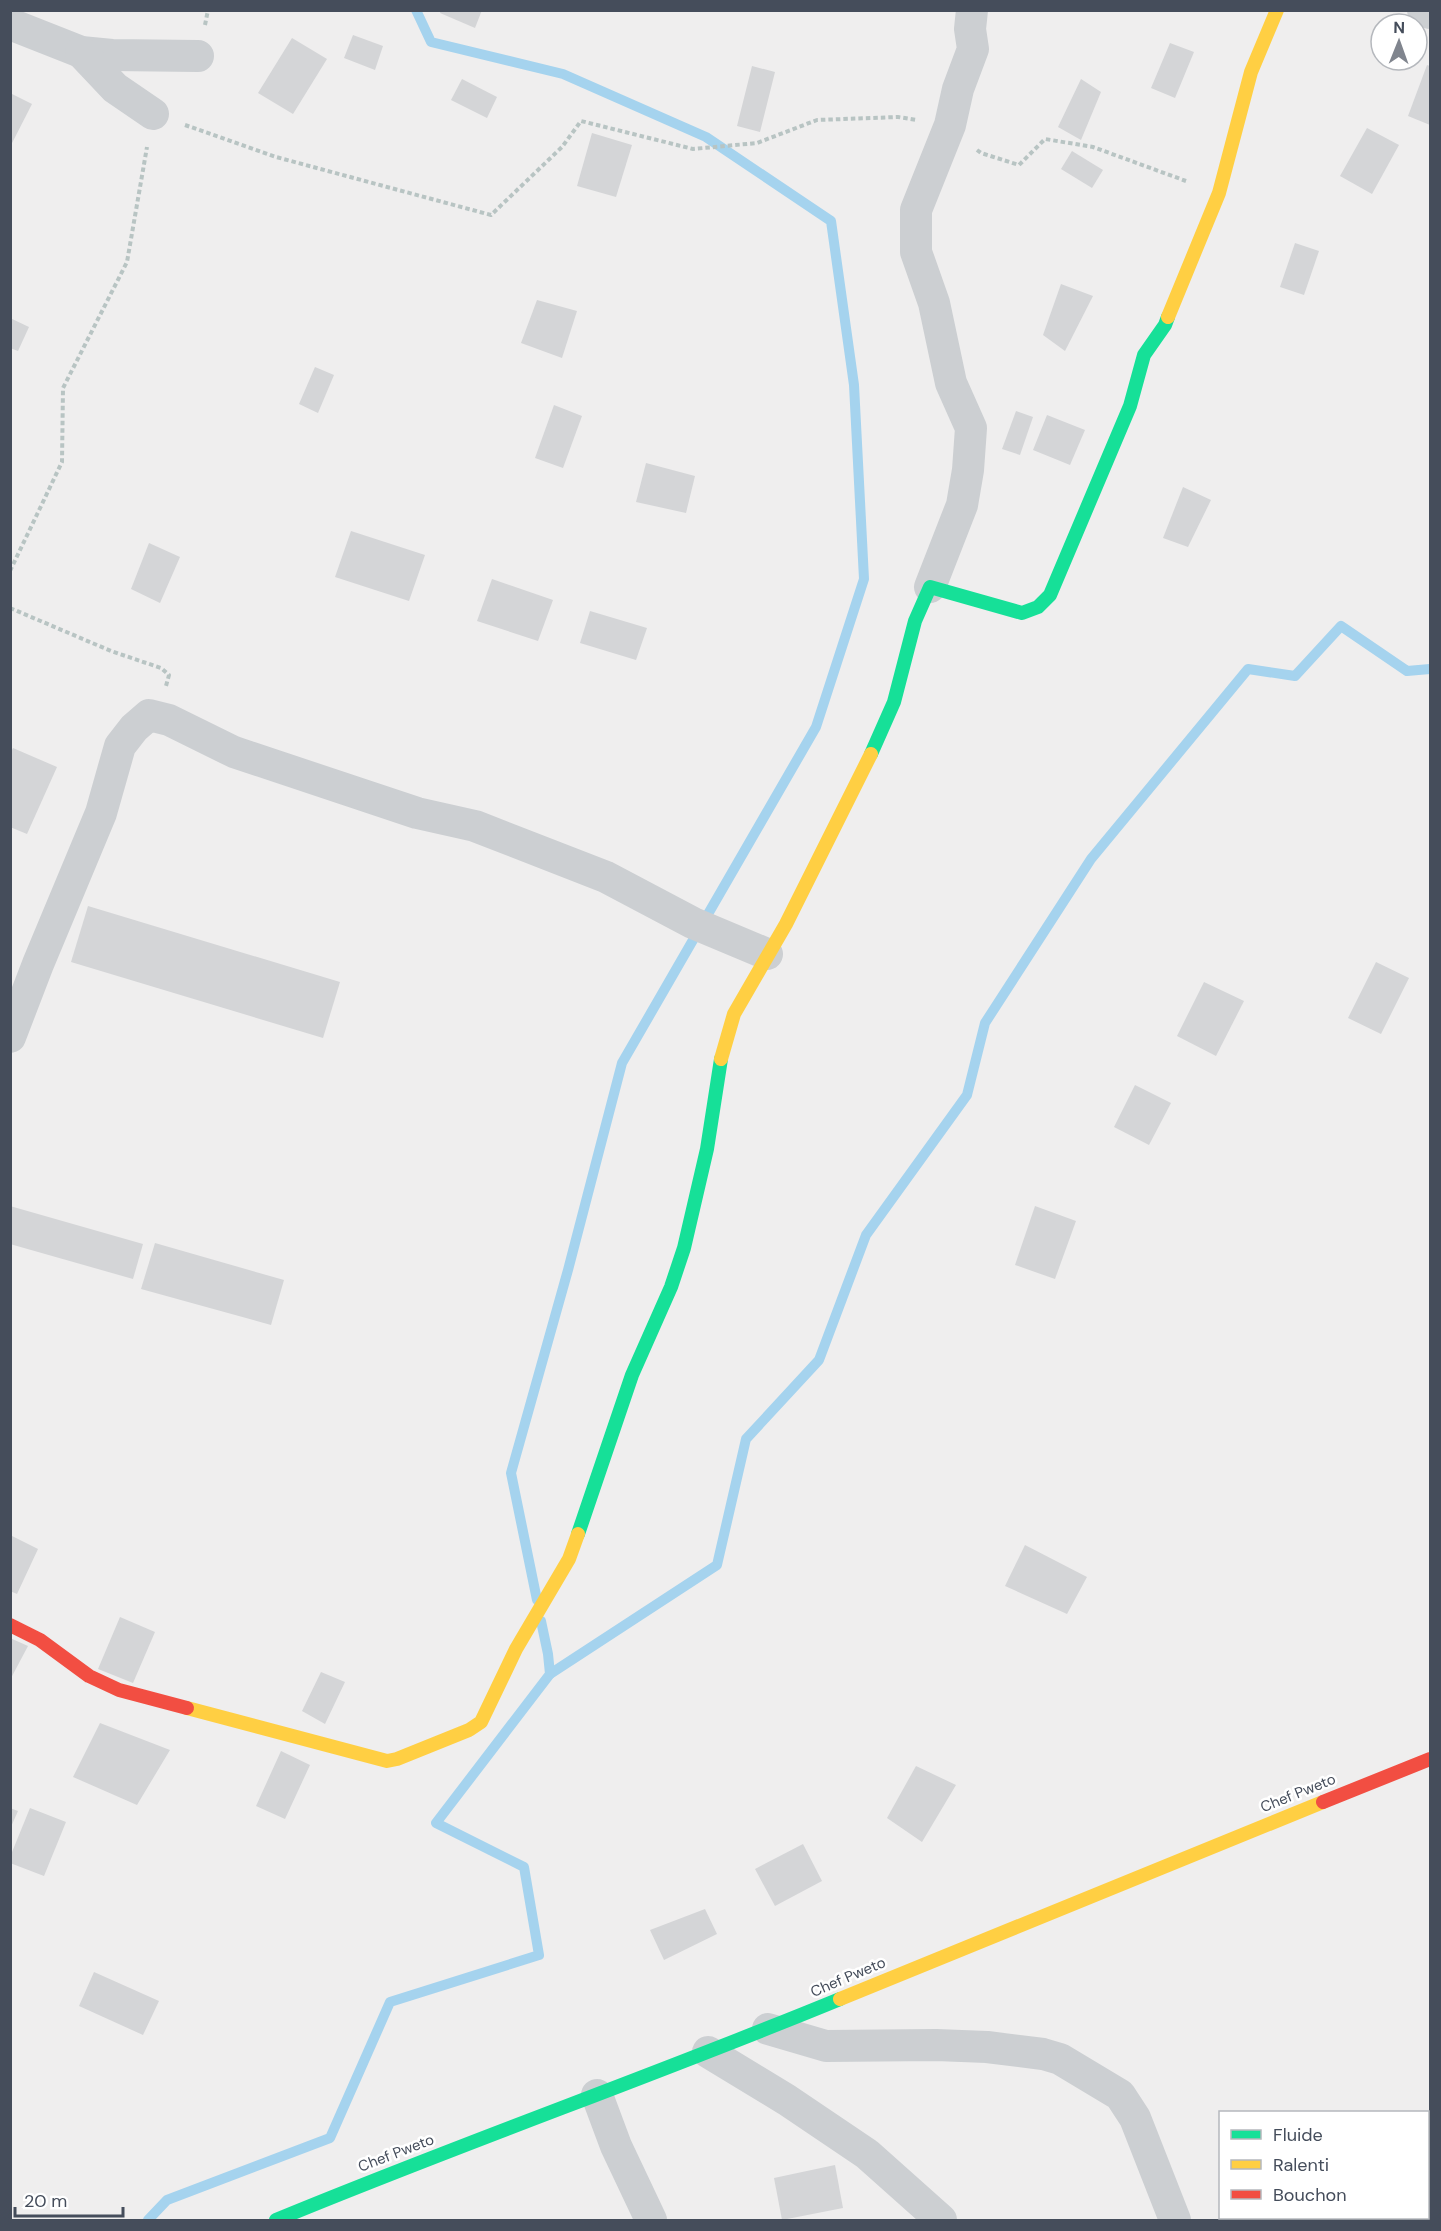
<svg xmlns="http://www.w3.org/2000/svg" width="1441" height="2231" font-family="'DM Sans',sans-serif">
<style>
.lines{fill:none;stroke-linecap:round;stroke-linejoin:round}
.stream{stroke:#a5d3ee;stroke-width:10}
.building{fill:#d4d5d7}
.path{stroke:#b8c4c3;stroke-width:4;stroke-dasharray:4.5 3;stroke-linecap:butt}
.street{stroke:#cccfd2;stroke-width:32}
.fast{stroke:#16e098;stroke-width:14}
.slow{stroke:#ffcf43;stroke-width:14}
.jam{stroke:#f24e42;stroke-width:14}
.labels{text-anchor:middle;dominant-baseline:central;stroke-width:5;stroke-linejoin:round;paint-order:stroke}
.street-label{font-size:15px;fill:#454d5b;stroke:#fff}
</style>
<rect width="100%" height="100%" fill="#efeeee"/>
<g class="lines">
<g class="stream">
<polyline points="416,10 431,42 563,74 706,137 831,221 854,385 864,579 816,727 622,1063 568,1270 511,1473 537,1600"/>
<polyline points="550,1674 717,1565 746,1439 819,1360 866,1235 967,1095 985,1023 1091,859 1248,669 1295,676 1341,626 1407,671 1430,669"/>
<polyline points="148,2220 167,2200 330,2138 390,2002 539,1955 524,1867 436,1823 550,1674 548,1654 541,1621"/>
</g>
</g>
<g class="building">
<polygon points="441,10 482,10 475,28 440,13"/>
<polygon points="353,35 383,46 375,70 344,58"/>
<polygon points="292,38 327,59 293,114 258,93"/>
<polygon points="1170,43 1194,52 1175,98 1151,88"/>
<polygon points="1427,65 1430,66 1430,125 1408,116"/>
<polygon points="752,66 775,72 760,132 737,126"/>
<polygon points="462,79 497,97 487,118 451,100"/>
<polygon points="1081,79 1101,92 1081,140 1058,127"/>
<polygon points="10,93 32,104 10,147"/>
<polygon points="1367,128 1399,145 1372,194 1340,176"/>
<polygon points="592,133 632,145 616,197 577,186"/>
<polygon points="1072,151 1103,170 1092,188 1061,169"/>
<polygon points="1295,243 1319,251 1304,295 1280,287"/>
<polygon points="1061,284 1093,296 1065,351 1043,335"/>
<polygon points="537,300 577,311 562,358 521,343"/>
<polygon points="10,318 29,327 18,351 10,348"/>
<polygon points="315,367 334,375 318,413 299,404"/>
<polygon points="554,405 582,416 563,468 535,458"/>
<polygon points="1016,411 1033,417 1020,455 1002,449"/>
<polygon points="1047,415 1085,430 1070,465 1033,450"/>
<polygon points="646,463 695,476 686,513 636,502"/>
<polygon points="1183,487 1211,500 1188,547 1163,538"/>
<polygon points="351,531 425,555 409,601 335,577"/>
<polygon points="149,543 180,557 160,603 131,589"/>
<polygon points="492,579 553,600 538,641 477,621"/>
<polygon points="590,611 647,628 636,660 580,643"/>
<polygon points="13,748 57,767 27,834 10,827 10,754"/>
<polygon points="88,906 340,982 323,1038 71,962"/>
<polygon points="1376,962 1409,978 1381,1034 1348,1018"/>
<polygon points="1204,982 1244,1001 1216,1056 1177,1036"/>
<polygon points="1135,1085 1171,1103 1149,1145 1114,1127"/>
<polygon points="10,1206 143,1244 133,1279 10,1244"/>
<polygon points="1035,1206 1076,1221 1055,1279 1015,1265"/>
<polygon points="155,1243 284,1280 271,1325 141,1289"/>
<polygon points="10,1535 38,1549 17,1594 10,1591"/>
<polygon points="1025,1545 1087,1577 1067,1614 1005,1586"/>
<polygon points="120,1617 155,1632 133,1683 98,1669"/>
<polygon points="10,1638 28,1646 10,1680"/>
<polygon points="321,1672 345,1682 325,1724 302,1711"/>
<polygon points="100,1723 170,1750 137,1805 73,1777"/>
<polygon points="281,1751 310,1765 285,1819 256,1806"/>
<polygon points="916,1766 956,1785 922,1842 887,1818"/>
<polygon points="10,1808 18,1811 10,1829"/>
<polygon points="30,1808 66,1822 44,1876 10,1863 10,1857"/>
<polygon points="803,1844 822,1881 775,1906 755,1869"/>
<polygon points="705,1909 717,1934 664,1960 650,1930"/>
<polygon points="94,1972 159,2001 143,2035 79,2006"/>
<polygon points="835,2165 843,2208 782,2220 774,2178"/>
</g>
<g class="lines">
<g class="path">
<polyline points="205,25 208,10"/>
<polyline points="185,125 276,157 491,215 562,147 581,121 693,149 757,143 817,120 898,117 917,120"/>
<polyline points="977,150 981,153 1019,165 1045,139 1093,147 1186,181"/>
<polyline points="10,571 62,462 63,388 127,262 147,147"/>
<polyline points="10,608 111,651 161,668 169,675 166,686"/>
</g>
<g class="street">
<polyline points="1423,10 1430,13"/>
<polyline points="10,24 81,52 112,55 198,56"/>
<polyline points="81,52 115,88 153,114"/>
<polyline points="930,587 962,505 968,470 971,428 951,383 934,303 916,252 916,210 950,125 958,89 973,49 970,29 972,10"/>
<polyline points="10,1037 38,964 101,813 120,746 134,728 149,715 169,720 234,752 417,813 475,826 606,877 693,923 767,954"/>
<polyline points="768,2029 826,2046 936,2045 987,2047 1043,2054 1060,2059 1120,2095 1135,2118 1175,2220"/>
<polyline points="708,2052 787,2100 867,2154 941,2220"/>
<polyline points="597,2095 616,2146 651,2220"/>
</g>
<g class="fast">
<polyline points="871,754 894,702 915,621 930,587 1022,613 1038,607 1050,595 1130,406 1144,355 1165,325 1168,317"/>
<polyline points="578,1534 632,1375 671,1287 684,1248 707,1149 721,1059"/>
<path d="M276,2220C462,2143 653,2076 840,1999"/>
</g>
<g class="slow">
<polyline points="1168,317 1219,193 1251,72 1277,10"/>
<polyline points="721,1059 734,1014 786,924 871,754"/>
<polyline points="187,1708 387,1761 397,1759 469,1730 481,1722 516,1649 569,1559 578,1534"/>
<polyline points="840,1999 1323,1802"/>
</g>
<g class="jam">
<polyline points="10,1625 40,1640 89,1676 119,1690 187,1708"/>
<polyline points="1323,1802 1430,1759"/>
</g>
</g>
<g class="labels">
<g class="street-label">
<text transform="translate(1298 1793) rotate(-22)">Chef Pweto</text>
<text transform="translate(848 1977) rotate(-23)">Chef Pweto</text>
<text transform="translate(396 2153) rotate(-21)">Chef Pweto</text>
</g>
</g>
<rect width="1441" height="2231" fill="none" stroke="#454d5b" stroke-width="24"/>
<rect x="1219" y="2111" width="210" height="108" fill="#ffffff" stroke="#b5b8bd" stroke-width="1.5"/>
<rect x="1231" y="2130" width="30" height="9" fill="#16e098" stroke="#b5b8bd" stroke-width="1.5"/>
<text x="1273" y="2141" font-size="18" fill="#454d5b">Fluide</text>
<rect x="1231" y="2160" width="30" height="9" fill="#ffcf43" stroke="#b5b8bd" stroke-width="1.5"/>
<text x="1273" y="2171" font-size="18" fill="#454d5b">Ralenti</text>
<rect x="1231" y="2190" width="30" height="9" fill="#f24e42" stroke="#b5b8bd" stroke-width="1.5"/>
<text x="1273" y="2201" font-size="18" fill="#454d5b">Bouchon</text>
<g transform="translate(1399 42) rotate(1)"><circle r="28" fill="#ffffff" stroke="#b5b8bd" stroke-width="1.5"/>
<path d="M0-4.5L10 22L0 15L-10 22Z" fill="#80858e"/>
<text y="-9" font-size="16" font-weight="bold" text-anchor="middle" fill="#454d5b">N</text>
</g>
<path d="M15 2207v9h108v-9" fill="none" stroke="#454d5b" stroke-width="3"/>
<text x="24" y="2207" font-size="18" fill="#454d5b" stroke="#ffffff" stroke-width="4.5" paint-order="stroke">20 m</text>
</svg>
